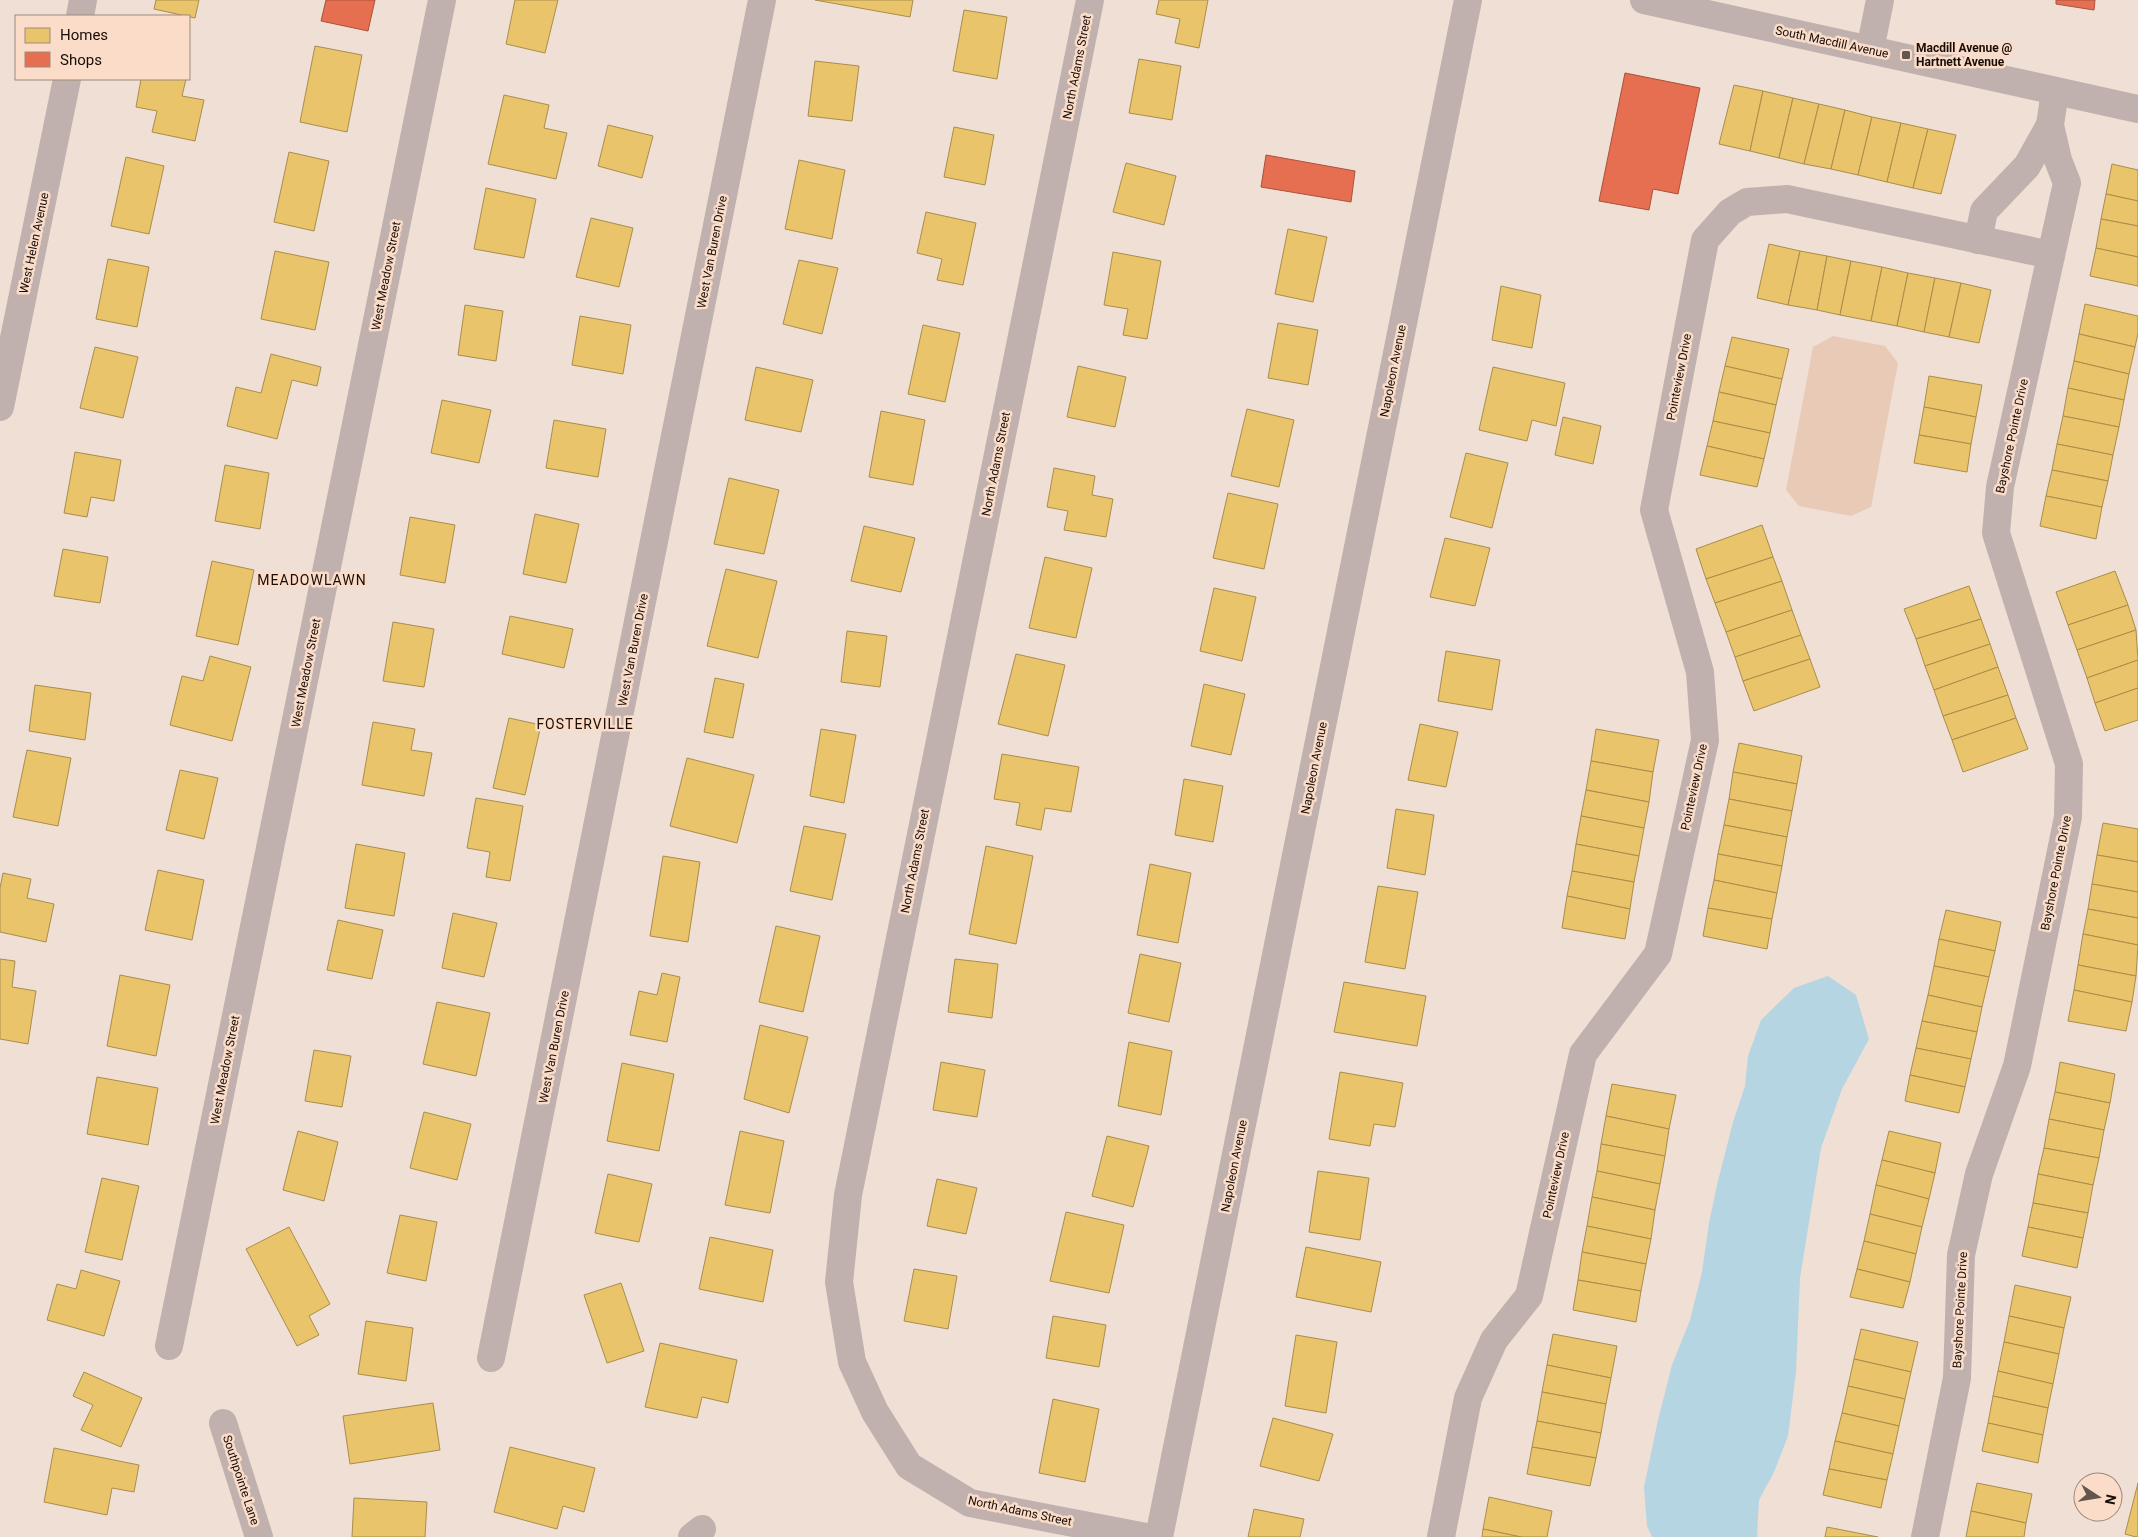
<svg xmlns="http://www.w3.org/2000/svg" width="2138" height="1537" font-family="Roboto,sans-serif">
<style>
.green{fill:#e8cab6}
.water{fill:#b6d5e2}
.homes{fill:#e9c46a;stroke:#aa8d4c}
.shops{fill:#e76f51;stroke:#a9523b}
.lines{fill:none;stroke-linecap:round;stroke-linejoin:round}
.minor{stroke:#c1b1ae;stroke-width:28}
.poi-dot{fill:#63564f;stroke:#fadcc9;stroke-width:2}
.labels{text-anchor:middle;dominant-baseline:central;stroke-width:5;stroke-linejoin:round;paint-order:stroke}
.street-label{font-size:12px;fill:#170d07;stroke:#fadcc9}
.poi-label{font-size:12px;font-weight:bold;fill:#170d07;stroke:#fadcc9;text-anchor:start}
.neighbourhood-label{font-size:14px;letter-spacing:1px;fill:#170d07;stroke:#fadcc9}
</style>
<rect width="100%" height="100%" fill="#efdfd4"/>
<polygon class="green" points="1833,336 1885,346 1898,363 1871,507 1851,516 1799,506 1786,490 1813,347"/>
<polygon class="water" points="1828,976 1856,995 1869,1039 1842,1089 1821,1148 1800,1278 1796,1372 1788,1436 1774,1472 1759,1500 1757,1537 1652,1537 1647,1526 1644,1487 1658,1420 1672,1365 1690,1320 1702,1272 1709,1223 1717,1185 1733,1122 1745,1086 1748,1056 1761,1020 1794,988"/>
<g class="homes">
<polygon points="156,0 199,0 195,18 154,9"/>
<polygon points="515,0 558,0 545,53 506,44"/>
<polygon points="815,0 913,0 910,17"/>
<polygon points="1159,0 1208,0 1199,48 1175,43 1180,19 1156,14"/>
<polygon points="964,10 1007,17 997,79 953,71"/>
<polygon points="315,46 362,55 347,132 300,122"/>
<polygon points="1139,59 1181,66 1172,120 1129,113"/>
<polygon points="815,61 859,66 852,121 808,116"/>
<polygon points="141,79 186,79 182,96 204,100 195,141 152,132 157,111 136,107"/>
<polygon points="1734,85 1763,91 1750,151 1719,144"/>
<polygon points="1763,91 1793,98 1779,158 1750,151"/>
<polygon points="504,95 549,105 544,128 567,133 556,179 488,164"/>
<polygon points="1793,98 1819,104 1804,164 1779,158"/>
<polygon points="1819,104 1845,110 1831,169 1804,164"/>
<polygon points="1845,110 1872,117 1858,175 1831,169"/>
<polygon points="1872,117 1901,123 1887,182 1858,175"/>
<polygon points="1901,123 1928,129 1913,188 1887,182"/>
<polygon points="608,125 653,136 642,178 598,166"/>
<polygon points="954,127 994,135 985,185 944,177"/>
<polygon points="1928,129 1956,135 1941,194 1913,188"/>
<polygon points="289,152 329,161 314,231 274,222"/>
<polygon points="126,157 164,166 149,234 111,226"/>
<polygon points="799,160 845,170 832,239 785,229"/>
<polygon points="1126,163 1176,176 1164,225 1113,212"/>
<polygon points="2112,164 2138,170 2138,201 2106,194"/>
<polygon points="486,188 536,199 524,258 474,249"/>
<polygon points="2106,194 2138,201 2138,226 2101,219"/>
<polygon points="926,212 976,223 963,285 937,280 942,259 917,253"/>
<polygon points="591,218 633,228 619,287 576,277"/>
<polygon points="2101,219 2138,226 2138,257 2096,248"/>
<polygon points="1288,229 1327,237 1313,302 1275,294"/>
<polygon points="1769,244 1800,251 1788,305 1757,298"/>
<polygon points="2096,248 2138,257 2138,286 2090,276"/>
<polygon points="275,251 329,262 315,330 261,319"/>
<polygon points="1800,251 1827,256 1817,310 1788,305"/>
<polygon points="1113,252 1161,261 1147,339 1123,335 1128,309 1104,305"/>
<polygon points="1827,256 1851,261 1840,315 1817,310"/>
<polygon points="108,259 149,267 137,327 96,319"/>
<polygon points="799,260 838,268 822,334 783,324"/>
<polygon points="1851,261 1882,267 1871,321 1840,315"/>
<polygon points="1882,267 1908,273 1897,326 1871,321"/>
<polygon points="1908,273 1935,278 1924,332 1897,326"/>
<polygon points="1935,278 1961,283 1949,337 1924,332"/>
<polygon points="1961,283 1991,290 1979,343 1949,337"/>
<polygon points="1501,286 1541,295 1532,348 1492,340"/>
<polygon points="2085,304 2138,316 2138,333 2135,347 2079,334"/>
<polygon points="465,305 503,311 496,361 458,355"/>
<polygon points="580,316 631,325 623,374 572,365"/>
<polygon points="1278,323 1318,330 1308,385 1268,378"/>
<polygon points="923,325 960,333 945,402 908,394"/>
<polygon points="2079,334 2135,347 2129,374 2074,361"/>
<polygon points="1732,337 1789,349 1782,379 1725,366"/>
<polygon points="95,347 138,357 123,418 80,408"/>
<polygon points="271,354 321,367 317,386 292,380 277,439 227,426 236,387 261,393"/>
<polygon points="2074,361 2129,374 2124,400 2068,388"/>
<polygon points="1078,366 1126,377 1115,427 1067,417"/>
<polygon points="1725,366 1782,379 1776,405 1719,392"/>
<polygon points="756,367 813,380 801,432 745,420"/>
<polygon points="1493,367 1565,383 1556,426 1532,420 1527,441 1479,430"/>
<polygon points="1929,376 1982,385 1976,417 1924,407"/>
<polygon points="2068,388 2124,400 2119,427 2063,416"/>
<polygon points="1719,392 1776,405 1770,433 1713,421"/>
<polygon points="442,400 491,410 479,463 431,453"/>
<polygon points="1924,407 1976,417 1971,444 1919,435"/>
<polygon points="1247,409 1294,420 1279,487 1231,476"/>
<polygon points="881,411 925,420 913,485 869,477"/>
<polygon points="2063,416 2119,427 2113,455 2057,444"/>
<polygon points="1563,417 1601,426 1593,464 1555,455"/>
<polygon points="554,420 606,429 598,477 546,468"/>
<polygon points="1713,421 1770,433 1764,459 1707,446"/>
<polygon points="1919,435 1971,444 1967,472 1914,463"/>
<polygon points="2057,444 2113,455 2108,481 2052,470"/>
<polygon points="1707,446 1764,459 1757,487 1700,475"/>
<polygon points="75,452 121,460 114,501 91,497 87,517 64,513"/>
<polygon points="1466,453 1508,463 1492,528 1450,517"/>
<polygon points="225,465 269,473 260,529 215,521"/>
<polygon points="1054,468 1095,476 1092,495 1113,499 1106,537 1064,530 1068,511 1047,507"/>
<polygon points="2052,470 2108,481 2102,507 2046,496"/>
<polygon points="729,478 779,490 764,554 714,544"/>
<polygon points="1228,493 1278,504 1264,569 1213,558"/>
<polygon points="2046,496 2102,507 2096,539 2040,526"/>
<polygon points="535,514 579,524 566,583 523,574"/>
<polygon points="410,517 455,525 445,583 400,575"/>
<polygon points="1762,525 1773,557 1706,579 1696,549"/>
<polygon points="864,526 915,538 901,592 851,581"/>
<polygon points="1445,538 1490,548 1475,606 1430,597"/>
<polygon points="63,549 108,557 100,603 54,596"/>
<polygon points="1045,557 1092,568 1076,638 1029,628"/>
<polygon points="1773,557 1782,581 1715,603 1706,579"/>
<polygon points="212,561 254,570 238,645 196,636"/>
<polygon points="726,569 777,581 758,658 707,646"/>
<polygon points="2115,571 2128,605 2068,625 2056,592"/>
<polygon points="1782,581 1792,610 1726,632 1715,603"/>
<polygon points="1969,586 1981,619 1916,639 1904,609"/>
<polygon points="1214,588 1256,597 1242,661 1200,651"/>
<polygon points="2128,605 2136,630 2077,650 2068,625"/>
<polygon points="1792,610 1801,635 1735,657 1726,632"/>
<polygon points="510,616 573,629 564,668 502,654"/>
<polygon points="1981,619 1990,644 1925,666 1916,639"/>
<polygon points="393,622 434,629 424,687 383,681"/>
<polygon points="2136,630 2138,660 2087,678 2077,650"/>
<polygon points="847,631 887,636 880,687 841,682"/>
<polygon points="1801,635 1810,659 1743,681 1735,657"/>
<polygon points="1990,644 1998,667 1934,690 1925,666"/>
<polygon points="1446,651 1500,660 1492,710 1438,701"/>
<polygon points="1016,654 1065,665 1048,736 998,724"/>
<polygon points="210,656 251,667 232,741 170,725 182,676 203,681"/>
<polygon points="1810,659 1820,687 1754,711 1743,681"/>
<polygon points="2138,660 2138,688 2095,703 2087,678"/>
<polygon points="1998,667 2008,695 1943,716 1934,690"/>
<polygon points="715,678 744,684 733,738 704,732"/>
<polygon points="1204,684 1245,694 1231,755 1191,746"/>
<polygon points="35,685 91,693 85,740 29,731"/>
<polygon points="2138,688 2138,720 2105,731 2095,703"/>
<polygon points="2008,695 2016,718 1952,740 1943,716"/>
<polygon points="509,718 541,725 525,795 493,788"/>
<polygon points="2016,718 2028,749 1963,772 1952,740"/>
<polygon points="373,722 415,729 411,750 432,753 424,796 362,785"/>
<polygon points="1420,724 1458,732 1446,787 1408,780"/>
<polygon points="821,729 856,735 844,803 810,796"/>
<polygon points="1596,729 1659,740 1653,772 1591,761"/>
<polygon points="1739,743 1802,756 1797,784 1733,772"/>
<polygon points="27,750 71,758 58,826 13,817"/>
<polygon points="1002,754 1079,767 1071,812 1045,808 1041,830 1016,825 1020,803 994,799"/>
<polygon points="687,758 754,775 737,843 670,826"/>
<polygon points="1591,761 1653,772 1649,802 1586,790"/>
<polygon points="180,770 218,778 204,839 166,830"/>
<polygon points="1733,772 1797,784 1792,811 1729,799"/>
<polygon points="1184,779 1223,786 1213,842 1175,835"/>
<polygon points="1586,790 1649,802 1644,828 1581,816"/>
<polygon points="476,798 523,806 510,881 486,877 490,852 467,848"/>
<polygon points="1729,799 1792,811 1787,837 1724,825"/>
<polygon points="1396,809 1434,815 1425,875 1387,868"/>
<polygon points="1581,816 1644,828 1639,856 1576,844"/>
<polygon points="2103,823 2138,829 2138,862 2097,855"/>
<polygon points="1724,825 1787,837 1782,866 1718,854"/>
<polygon points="804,826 846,834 832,900 790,891"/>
<polygon points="356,844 405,853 394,916 345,908"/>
<polygon points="1576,844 1639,856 1634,882 1572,871"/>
<polygon points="986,846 1033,856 1016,944 969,934"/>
<polygon points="1718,854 1782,866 1777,893 1714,880"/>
<polygon points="2097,855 2138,862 2138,892 2092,884"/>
<polygon points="663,856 700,862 688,942 650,936"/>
<polygon points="1150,864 1191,873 1178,943 1137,935"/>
<polygon points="158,870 204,880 192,940 145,930"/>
<polygon points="1572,871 1634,882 1630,909 1567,896"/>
<polygon points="3,873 31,879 27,898 54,904 46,942 0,932 0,888"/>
<polygon points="1714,880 1777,893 1772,919 1708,908"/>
<polygon points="2092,884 2138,892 2138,918 2088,909"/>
<polygon points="1378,886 1418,892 1405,969 1365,962"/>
<polygon points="1567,896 1630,909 1625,939 1562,928"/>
<polygon points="1708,908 1772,919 1767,949 1703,936"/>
<polygon points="2088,909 2138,918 2138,945 2083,934"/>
<polygon points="1946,910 2001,922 1995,951 1939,939"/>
<polygon points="453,913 497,923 484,977 442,968"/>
<polygon points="338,920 383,930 372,979 327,970"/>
<polygon points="776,926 820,936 803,1012 759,1002"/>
<polygon points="2083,934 2138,945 2136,976 2078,965"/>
<polygon points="1939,939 1995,951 1989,977 1934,966"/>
<polygon points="1140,954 1181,963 1169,1022 1128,1013"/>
<polygon points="0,959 15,961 12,987 36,991 28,1044 0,1039"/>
<polygon points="955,959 998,964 992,1018 948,1012"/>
<polygon points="2078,965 2136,976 2132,1002 2074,990"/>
<polygon points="1934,966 1989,977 1982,1007 1928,995"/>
<polygon points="662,973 680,977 667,1042 630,1035 639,991 657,995"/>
<polygon points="120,975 170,985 156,1056 107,1046"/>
<polygon points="1344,982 1426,996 1417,1046 1334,1032"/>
<polygon points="2074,990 2132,1002 2126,1031 2068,1021"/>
<polygon points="1928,995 1982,1007 1977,1032 1922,1021"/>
<polygon points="437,1002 490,1013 476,1076 423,1064"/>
<polygon points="1922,1021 1977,1032 1971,1059 1916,1048"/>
<polygon points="760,1025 808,1037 789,1113 744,1099"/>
<polygon points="1129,1042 1172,1051 1161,1115 1118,1106"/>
<polygon points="1916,1048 1971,1059 1965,1087 1910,1075"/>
<polygon points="314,1050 351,1056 342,1107 305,1101"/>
<polygon points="941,1062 985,1070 977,1117 933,1110"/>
<polygon points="2060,1062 2115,1074 2110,1103 2055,1092"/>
<polygon points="622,1063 674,1074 659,1151 607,1141"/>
<polygon points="1340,1072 1403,1083 1395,1127 1374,1124 1370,1146 1329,1139"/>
<polygon points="1910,1075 1965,1087 1959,1113 1905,1101"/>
<polygon points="97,1077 158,1088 148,1145 87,1134"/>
<polygon points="1612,1084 1676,1095 1669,1129 1606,1116"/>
<polygon points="2055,1092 2110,1103 2104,1130 2049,1119"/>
<polygon points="424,1112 471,1124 457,1180 410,1168"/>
<polygon points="1606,1116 1669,1129 1665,1156 1601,1144"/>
<polygon points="2049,1119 2104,1130 2099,1158 2044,1148"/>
<polygon points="298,1131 338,1142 324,1201 283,1190"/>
<polygon points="740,1131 784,1141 770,1213 725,1205"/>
<polygon points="1889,1131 1941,1143 1935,1173 1882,1160"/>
<polygon points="1107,1136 1149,1146 1133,1207 1092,1196"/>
<polygon points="1601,1144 1665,1156 1660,1184 1597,1171"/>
<polygon points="2044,1148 2099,1158 2093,1185 2038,1174"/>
<polygon points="1882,1160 1935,1173 1929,1199 1876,1185"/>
<polygon points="1318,1171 1369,1178 1360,1240 1309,1232"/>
<polygon points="1597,1171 1660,1184 1655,1210 1592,1197"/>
<polygon points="608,1174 652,1184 639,1242 595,1233"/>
<polygon points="2038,1174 2093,1185 2088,1213 2033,1203"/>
<polygon points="102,1178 139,1186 122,1260 85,1252"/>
<polygon points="937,1179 977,1188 966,1234 927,1226"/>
<polygon points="1876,1185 1929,1199 1922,1227 1870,1214"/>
<polygon points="1592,1197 1655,1210 1651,1239 1587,1226"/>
<polygon points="2033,1203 2088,1213 2083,1238 2028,1227"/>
<polygon points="1066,1212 1124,1225 1109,1293 1050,1281"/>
<polygon points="1870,1214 1922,1227 1916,1254 1864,1241"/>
<polygon points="400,1215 437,1222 426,1281 387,1273"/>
<polygon points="1587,1226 1651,1239 1646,1264 1582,1252"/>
<polygon points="289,1227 330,1304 309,1316 319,1335 297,1346 246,1249"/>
<polygon points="2028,1227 2083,1238 2077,1268 2022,1256"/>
<polygon points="710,1237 773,1250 763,1302 699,1289"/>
<polygon points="1864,1241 1916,1254 1910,1282 1857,1269"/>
<polygon points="1306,1247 1381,1262 1371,1312 1296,1297"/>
<polygon points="1582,1252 1646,1264 1641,1291 1578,1280"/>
<polygon points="914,1269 957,1276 948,1329 904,1321"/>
<polygon points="1857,1269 1910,1282 1903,1308 1850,1297"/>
<polygon points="81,1270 120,1281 104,1336 47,1320 57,1284 76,1289"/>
<polygon points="1578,1280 1641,1291 1636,1322 1573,1310"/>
<polygon points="621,1283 644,1351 607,1363 584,1295"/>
<polygon points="2015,1285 2071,1297 2064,1328 2009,1316"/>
<polygon points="1053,1316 1106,1325 1099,1367 1046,1358"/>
<polygon points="2009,1316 2064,1328 2059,1354 2004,1342"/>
<polygon points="366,1321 413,1328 406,1381 358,1374"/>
<polygon points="1861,1329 1918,1342 1911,1372 1854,1359"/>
<polygon points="1553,1334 1617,1346 1611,1378 1547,1365"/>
<polygon points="1296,1335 1337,1342 1326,1413 1285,1406"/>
<polygon points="2004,1342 2059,1354 2053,1384 1998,1371"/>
<polygon points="660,1343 737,1360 728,1403 702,1397 697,1418 645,1407"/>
<polygon points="1854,1359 1911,1372 1905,1399 1848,1386"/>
<polygon points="1547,1365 1611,1378 1606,1404 1542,1392"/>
<polygon points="1998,1371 2053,1384 2048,1408 1993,1396"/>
<polygon points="84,1372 142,1398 121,1447 81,1430 93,1405 73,1396"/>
<polygon points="1848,1386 1905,1399 1899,1426 1842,1413"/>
<polygon points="1542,1392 1606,1404 1601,1433 1537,1421"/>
<polygon points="1993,1396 2048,1408 2043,1435 1988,1423"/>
<polygon points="1053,1399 1099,1409 1085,1482 1039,1473"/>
<polygon points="433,1403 440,1450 350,1464 343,1416"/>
<polygon points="1842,1413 1899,1426 1893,1454 1835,1441"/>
<polygon points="1273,1418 1333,1434 1319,1481 1260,1466"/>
<polygon points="1537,1421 1601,1433 1596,1458 1532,1447"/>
<polygon points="1988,1423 2043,1435 2038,1463 1982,1451"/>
<polygon points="1835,1441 1893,1454 1887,1480 1829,1469"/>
<polygon points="510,1447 595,1468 584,1512 563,1506 557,1529 494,1512"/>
<polygon points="1532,1447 1596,1458 1590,1486 1527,1474"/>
<polygon points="54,1448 139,1465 134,1492 112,1488 107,1515 44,1502"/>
<polygon points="1829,1469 1887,1480 1881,1508 1823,1495"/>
<polygon points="1977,1483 2032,1494 2026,1523 1971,1511"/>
<polygon points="2138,1483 2138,1537 2136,1537 2125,1534"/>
<polygon points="1489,1497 1552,1511 1547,1537 1521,1537 1483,1529"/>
<polygon points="354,1498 427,1502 425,1537 352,1537"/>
<polygon points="1254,1509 1304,1519 1300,1537 1248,1537"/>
<polygon points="1971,1511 2026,1523 2024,1537 1966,1537"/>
<polygon points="1827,1527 1878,1537 1825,1537"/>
<polygon points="1483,1529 1521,1537 1482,1537"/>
</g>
<g class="shops">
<polygon points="326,0 375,0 368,31 321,21"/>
<polygon points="2056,0 2095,0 2094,10 2056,4"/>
<polygon points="1625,73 1700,88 1678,194 1653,189 1649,210 1599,201"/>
<polygon points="1266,155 1355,171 1351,202 1261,187"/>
</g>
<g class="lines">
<g class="minor">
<polyline points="1090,0 848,1195 839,1282 852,1362 875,1412 909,1466 970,1503 1146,1537"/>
<polyline points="1644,0 2138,109"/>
<polyline points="80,16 83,0"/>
<polyline points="1870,50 1880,0"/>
<polyline points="1978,240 1984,211 2027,166 2050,125"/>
<polyline points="0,407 67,79"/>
<polyline points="169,1346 442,0"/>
<polyline points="491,1358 762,0"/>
<polyline points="223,1423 259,1537"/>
<polyline points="692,1537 702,1529"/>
<polyline points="1159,1537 1468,0"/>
<polyline points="1441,1537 1468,1398 1494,1340 1529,1296 1583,1054 1658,954 1705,740 1700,672 1654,510 1705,240 1730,212 1747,202 1787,199 2051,255"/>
<polyline points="1925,1537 1957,1378 1961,1255 1979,1174 2017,1066 2068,817 2069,764 1996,533 2000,487 2067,183 2058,160 2050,125 2055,91"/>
</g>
</g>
<rect class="poi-dot" x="1901" y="50" width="10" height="10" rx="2.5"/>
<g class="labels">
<g class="street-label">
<text transform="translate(1832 42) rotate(12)">South Macdill Avenue</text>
<text transform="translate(1077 67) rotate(-79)">North Adams Street</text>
<text transform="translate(34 243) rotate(-78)">West Helen Avenue</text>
<text transform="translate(712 252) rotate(-79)">West Van Buren Drive</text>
<text transform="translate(386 276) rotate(-79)">West Meadow Street</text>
<text transform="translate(1393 371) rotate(-79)">Napoleon Avenue</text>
<text transform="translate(1679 377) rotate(-79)">Pointeview Drive</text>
<text transform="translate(2012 436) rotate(-78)">Bayshore Pointe Drive</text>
<text transform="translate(996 464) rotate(-79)">North Adams Street</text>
<text transform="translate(633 650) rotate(-79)">West Van Buren Drive</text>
<text transform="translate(306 673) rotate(-79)">West Meadow Street</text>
<text transform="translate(1314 768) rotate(-79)">Napoleon Avenue</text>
<text transform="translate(1694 787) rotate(-78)">Pointeview Drive</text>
<text transform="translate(915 861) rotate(-79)">North Adams Street</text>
<text transform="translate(2056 873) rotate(-79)">Bayshore Pointe Drive</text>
<text transform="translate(554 1047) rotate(-79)">West Van Buren Drive</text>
<text transform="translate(225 1070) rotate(-79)">West Meadow Street</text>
<text transform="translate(1234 1166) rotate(-79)">Napoleon Avenue</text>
<text transform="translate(1556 1175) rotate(-78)">Pointeview Drive</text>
<text transform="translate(1960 1310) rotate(-87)">Bayshore Pointe Drive</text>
<text transform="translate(241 1480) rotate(72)">Southpointe Lane</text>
<text transform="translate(1020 1511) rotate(12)">North Adams Street</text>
</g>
<g class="poi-label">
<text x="1916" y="48">Macdill Avenue @<tspan x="1916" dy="14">Hartnett Avenue</tspan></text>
</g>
<g class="neighbourhood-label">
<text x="312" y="580">MEADOWLAWN</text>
<text x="585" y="724">FOSTERVILLE</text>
</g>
</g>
<rect x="15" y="15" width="175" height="65" fill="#fadcc9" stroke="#9f897b"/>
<rect x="25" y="28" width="25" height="15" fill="#e9c46a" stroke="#9f897b"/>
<text x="60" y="40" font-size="15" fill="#170d07">Homes</text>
<rect x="25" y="52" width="25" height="15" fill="#e76f51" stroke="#9f897b"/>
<text x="60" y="65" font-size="15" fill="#170d07">Shops</text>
<g transform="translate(2098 1497) rotate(102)"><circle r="24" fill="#fadcc9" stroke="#9f897b"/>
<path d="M0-4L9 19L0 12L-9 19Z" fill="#63564f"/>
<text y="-8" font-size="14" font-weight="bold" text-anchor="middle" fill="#170d07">N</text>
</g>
</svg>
